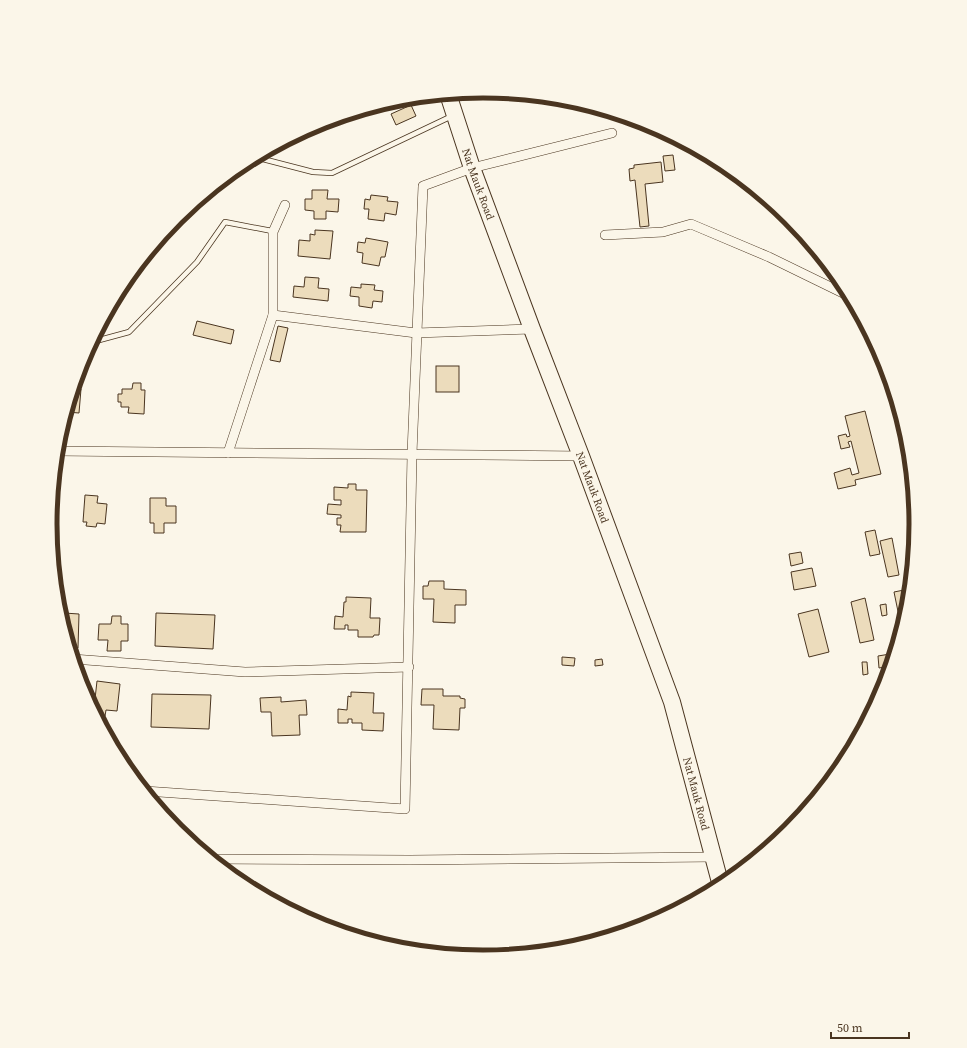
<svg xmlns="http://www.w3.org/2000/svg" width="967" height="1048" font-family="'Source Serif 4',serif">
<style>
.building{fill:#ecdcbc;stroke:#4a3520}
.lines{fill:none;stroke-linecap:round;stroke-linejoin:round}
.service-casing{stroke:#4a3520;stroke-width:6}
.minor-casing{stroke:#4a3520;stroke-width:10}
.trunk-casing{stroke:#4a3520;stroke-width:18}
.service{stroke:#fbf6e9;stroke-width:4.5}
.minor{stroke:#fbf6e9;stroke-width:9}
.trunk{stroke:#fbf6e9;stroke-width:16}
.labels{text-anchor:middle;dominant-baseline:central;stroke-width:3;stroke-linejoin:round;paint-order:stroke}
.street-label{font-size:11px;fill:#4a3520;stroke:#fbf6e9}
.rim{fill:none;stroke:#4a3520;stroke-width:5}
</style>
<rect width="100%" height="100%" fill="#fbf6e9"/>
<g class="building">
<polygon points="411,105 416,116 396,125 391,114"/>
<polygon points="673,155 675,170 665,171 663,156"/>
<polygon points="661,162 663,182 645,184 649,226 640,227 635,180 630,181 629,169 634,168 634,165"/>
<polygon points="312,190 328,190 327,199 339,199 338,212 326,211 326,219 314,219 314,211 305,210 305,199 312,199"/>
<polygon points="371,195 388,197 387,201 398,202 396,215 385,213 384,221 368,219 369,209 364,209 365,199 370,200"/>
<polygon points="315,230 333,231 330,259 298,256 299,240 310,241 310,234 315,235"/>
<polygon points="366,238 388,242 385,257 381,257 379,266 362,263 363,253 357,252 358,242 365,243"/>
<polygon points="305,277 319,278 318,288 329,289 328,301 293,297 294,286 304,287"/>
<polygon points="361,284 375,285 374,290 383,291 382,302 373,301 372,308 359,306 359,297 350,296 351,287 361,288"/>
<polygon points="197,321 234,330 231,344 193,335"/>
<polygon points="278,326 288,328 280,362 270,360"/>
<rect x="436" y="366" width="23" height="26"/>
<polygon points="76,381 78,381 78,389 81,389 79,413 67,412"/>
<polygon points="133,383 141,383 141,390 145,390 144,414 128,413 129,407 121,407 121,402 118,402 118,394 122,394 122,389 132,389"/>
<polygon points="865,411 881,474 855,480 856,485 838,489 834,473 850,468 852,475 859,473 851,441 848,442 850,447 841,449 838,436 846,434 847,437 850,436 845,416"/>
<polygon points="348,484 356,484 356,490 367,490 366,532 340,532 341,525 337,525 337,518 341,518 341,515 327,514 328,504 341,505 341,500 334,500 334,487 348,488"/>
<polygon points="85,495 98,496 97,503 107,504 105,524 97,523 96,527 86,526 87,522 83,522"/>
<polygon points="150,498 166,498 166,506 176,506 176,523 164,523 164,533 154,533 154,523 150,523"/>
<polygon points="875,530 880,554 870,556 865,532"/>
<polygon points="892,538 899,575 888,577 880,541"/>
<polygon points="801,552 803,563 791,566 789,554"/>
<polygon points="812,568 816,586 794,590 791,572"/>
<polygon points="429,581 444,581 444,589 466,590 466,605 455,605 455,623 433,622 434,599 423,599 423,586 428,586"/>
<polygon points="904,590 909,609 902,631 894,592"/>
<polygon points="346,597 371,598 370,618 380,618 379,635 374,635 373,637 358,637 358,630 348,630 348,625 345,625 345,629 334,629 335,616 343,617 344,602 346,602"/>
<polygon points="865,598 874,640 860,643 851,602"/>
<polygon points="886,604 887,615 882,616 880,605"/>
<polygon points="818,609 829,652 809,657 798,614"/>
<polygon points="64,613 79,614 78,648 70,648 62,621 64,621"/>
<polygon points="156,613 215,615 213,649 155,646"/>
<polygon points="112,616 121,616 121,624 128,624 128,641 121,641 121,651 107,651 108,640 98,640 99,624 111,624"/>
<polygon points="890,654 891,666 879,668 878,656"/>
<polygon points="562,657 575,658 574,666 562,665"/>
<polygon points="602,659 603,665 595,666 595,660"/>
<polygon points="862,662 867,662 868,674 863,675"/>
<polygon points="97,681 120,684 117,711 106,710 105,716 97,715 98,709 94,708"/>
<polygon points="422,689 443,689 443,696 460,696 460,698 465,699 465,708 460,708 459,730 433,729 434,705 421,705"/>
<polygon points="351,692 374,693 373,713 384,713 383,731 362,730 362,723 352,723 352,719 348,719 348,723 338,723 338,709 347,710 348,696 351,697"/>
<polygon points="152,694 211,695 209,729 151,727"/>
<polygon points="281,697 281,702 306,700 307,715 299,715 300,735 272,736 271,712 261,712 260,698"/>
</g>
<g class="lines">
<defs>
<g id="service">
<polyline points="255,157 313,172 332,173 452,116"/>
<polyline points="92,342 129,332 197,262 225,222 272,231"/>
</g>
<g id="minor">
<polyline points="605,235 663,232 691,224 769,257 851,297"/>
<polyline points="273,315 416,333 532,329"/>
<polyline points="57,451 581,456"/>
<polyline points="228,453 273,315 273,232 285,205"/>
<polyline points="73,659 245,672 409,667"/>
<path d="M145,791L405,809C408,691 409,573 412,455C415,365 419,275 423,186L472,168L612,133"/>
<polyline points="212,859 410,860 714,857"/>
</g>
<g id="trunk">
<path id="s1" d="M448,94L472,168L532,329L581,456L672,702L721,886"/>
</g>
</defs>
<use href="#service" class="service-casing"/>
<use href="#minor" class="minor-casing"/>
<use href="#trunk" class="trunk-casing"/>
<use href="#service" class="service"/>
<use href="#minor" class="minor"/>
<use href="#trunk" class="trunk"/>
</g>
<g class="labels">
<g class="street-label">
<text stroke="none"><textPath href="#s1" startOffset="95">Nat Mauk Road</textPath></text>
<text stroke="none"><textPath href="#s1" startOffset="419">Nat Mauk Road</textPath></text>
<text stroke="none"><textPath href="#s1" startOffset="743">Nat Mauk Road</textPath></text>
</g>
</g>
<path d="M0 0H967V1048H0ZM57 524a426 426 0 1 1 852 0a426 426 0 1 1-852 0Z" fill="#fbf6e9" fill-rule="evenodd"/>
<path class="rim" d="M57 524a426 426 0 1 1 852 0a426 426 0 1 1-852 0Z"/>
<path d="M831 1032v6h78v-6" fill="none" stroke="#4a3520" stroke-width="2"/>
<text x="837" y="1032" font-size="12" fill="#4a3520" stroke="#fbf6e9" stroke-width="3" paint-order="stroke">50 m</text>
</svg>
